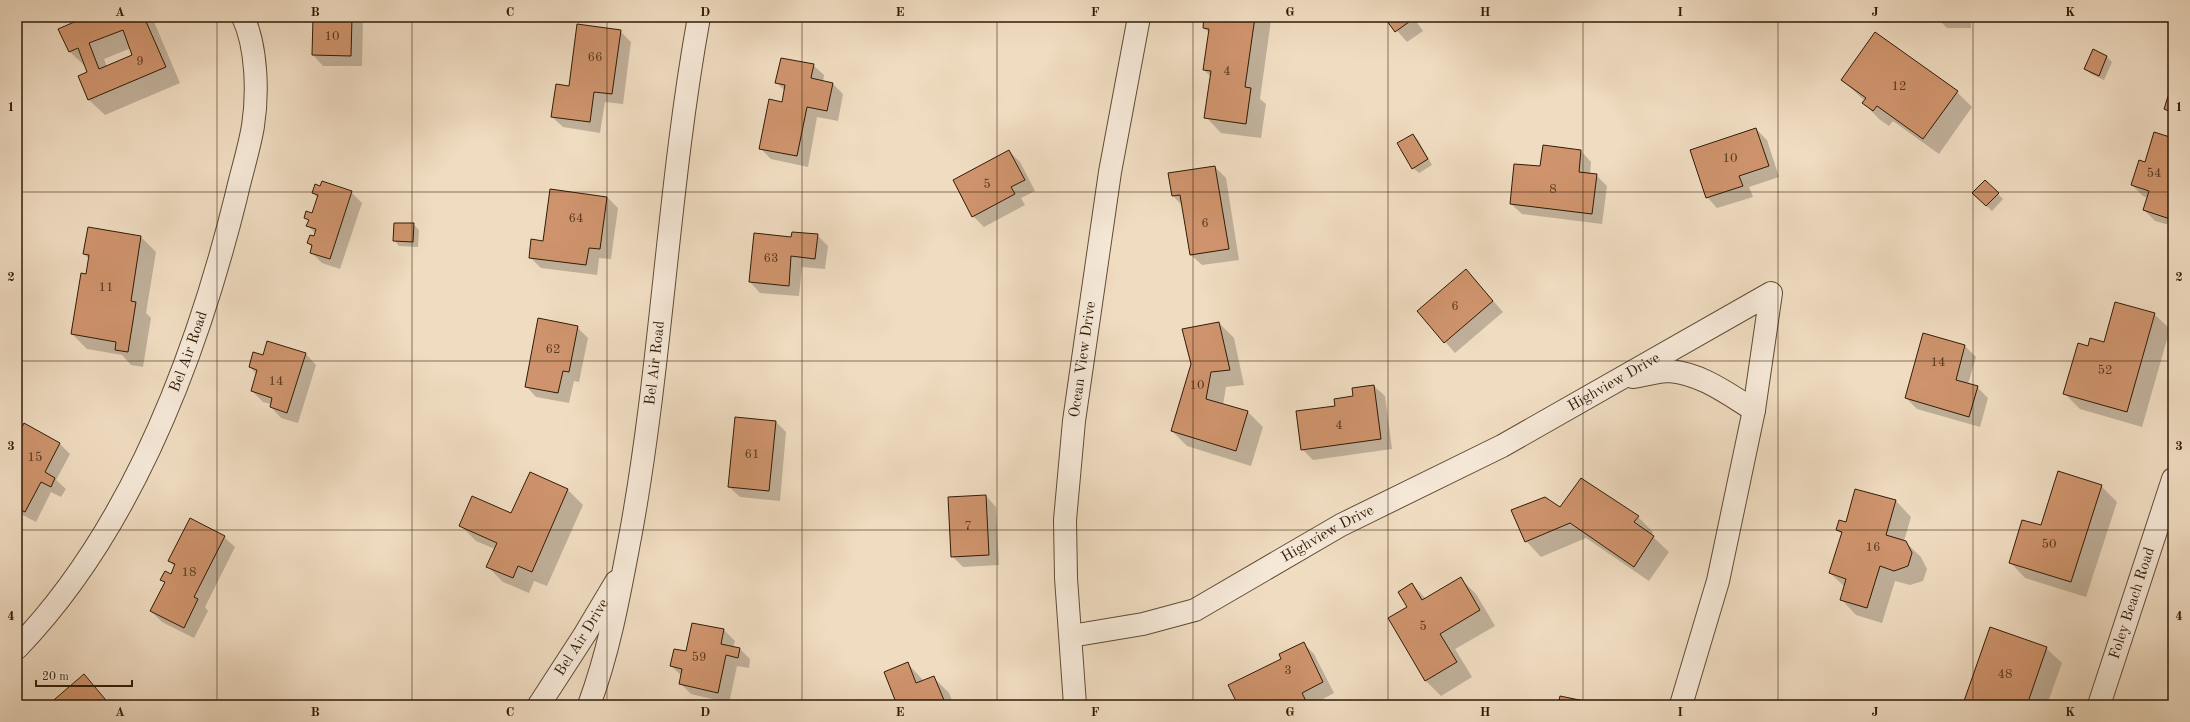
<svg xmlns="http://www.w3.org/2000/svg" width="2190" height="722" font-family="'Old Standard TT',serif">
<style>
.shadow{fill:#0003;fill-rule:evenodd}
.building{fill:#cf946d;stroke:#311b06;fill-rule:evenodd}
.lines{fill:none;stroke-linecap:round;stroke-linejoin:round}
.minor-casing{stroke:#614b35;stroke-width:24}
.minor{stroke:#f5e8d7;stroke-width:22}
.grid{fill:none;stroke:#311b06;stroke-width:1;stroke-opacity:0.55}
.labels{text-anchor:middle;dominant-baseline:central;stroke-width:3;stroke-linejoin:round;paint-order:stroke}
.number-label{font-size:13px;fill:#583920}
.street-label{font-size:15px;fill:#311b06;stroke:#f5e8d7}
.neatline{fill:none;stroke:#311b06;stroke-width:1.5}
.grid-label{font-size:13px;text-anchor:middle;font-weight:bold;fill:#311b06}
</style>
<rect width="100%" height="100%" fill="#f0dcc1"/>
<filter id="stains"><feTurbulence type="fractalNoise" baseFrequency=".005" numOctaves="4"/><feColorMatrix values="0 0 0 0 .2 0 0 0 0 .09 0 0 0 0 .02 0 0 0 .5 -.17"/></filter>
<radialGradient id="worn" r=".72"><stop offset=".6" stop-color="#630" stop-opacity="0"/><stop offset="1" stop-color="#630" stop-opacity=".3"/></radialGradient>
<g class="shadow">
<path d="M88,17H152L180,83L105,115L89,100L79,76L89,72L86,67L70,52L60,29ZM131,48L134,56L107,67L104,59Z"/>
<polygon points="314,17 363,17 362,66 323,66 313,55"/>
<polygon points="1205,17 1268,17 1271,20 1260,99 1266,104 1261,138 1221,133 1206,117 1211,77 1204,70 1209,33 1204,28"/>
<polygon points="1385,17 1413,17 1423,31 1407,42"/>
<polygon points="1936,17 1971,17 1971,28 1947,28"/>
<polygon points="620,31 631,42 623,104 605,102 600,133 563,127 552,117 570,87"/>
<polygon points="2093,51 2107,57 2112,62 2104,80 2091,74 2085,69"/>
<polygon points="813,65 824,75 823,82 833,84 843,94 838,121 817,117 808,167 771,159 760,148 782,103 785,91 777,83"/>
<polygon points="1842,80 1957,92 1972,107 1939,154 1893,121 1889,126 1879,119 1864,103 1865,101"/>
<polygon points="2173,95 2173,115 2165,109"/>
<polygon points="1756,129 1767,140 1779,177 1749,187 1753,197 1717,208 1707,197"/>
<polygon points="1413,135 1418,140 1432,165 1419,173 1413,168"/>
<polygon points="2173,139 2173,226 2155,221 2144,210 2148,198 2143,196 2132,185 2146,163"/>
<polygon points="1009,151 1020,162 1035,191 1021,198 1025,205 984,227 973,216"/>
<polygon points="1581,151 1591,162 1590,174 1596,175 1607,186 1602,224 1522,214 1511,204 1541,168"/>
<polygon points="1215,167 1226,178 1239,260 1202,265 1191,255 1183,206 1173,196"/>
<polygon points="1985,181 2003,199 1992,211 1979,199"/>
<polygon points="551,190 607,197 618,208 611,259 599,258 597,275 541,268 530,257 544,242"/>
<polygon points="351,192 362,203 340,269 322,263 311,252 312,247 308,243 315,238 316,234 308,226 309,221 305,217 312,214 318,198 313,193"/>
<polygon points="413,224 419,230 418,247 399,246 394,240"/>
<polygon points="817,235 828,246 825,269 802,267 799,296 760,293 750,282 792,238"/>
<polygon points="141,237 156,252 146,313 151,318 143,367 131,365 122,355 87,349 72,334 89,259 84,254"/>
<polygon points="1466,270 1503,312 1455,353 1418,311"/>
<polygon points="2154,314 2170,329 2142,427 2080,409 2065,394 2089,347 2105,343"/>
<polygon points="1219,323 1234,338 1244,385 1226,387 1223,405 1248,412 1263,427 1251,466 1187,446 1172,431"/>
<polygon points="577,327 588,338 579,382 574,381 569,403 536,397 526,386"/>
<polygon points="1924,334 1965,346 1976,357 1968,384 1977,387 1988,398 1980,427 1917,409 1906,398"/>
<polygon points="268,342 306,354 316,365 298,423 281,418 271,407 271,404 263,402 252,391 257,375 250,367 264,357"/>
<polygon points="1374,386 1385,396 1392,449 1313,460 1302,449 1336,406"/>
<polygon points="776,422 786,432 780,501 740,497 729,487"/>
<polygon points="17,438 60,444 70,454 56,480 66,489 61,497 51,492 36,522 17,512"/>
<polygon points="2101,486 2117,502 2086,597 2025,578 2010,562 2041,527"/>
<polygon points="568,490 583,505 547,586 534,581 529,593 503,582 487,566 495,549 476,541 460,525 512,515"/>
<polygon points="1856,490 1896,501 1911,517 1904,541 1921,557 1927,569 1923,581 1910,585 1895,581 1882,623 1856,615 1841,599 1845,587 1830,573 1842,534 1837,530 1847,524"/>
<polygon points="986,496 996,507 999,565 963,567 952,556"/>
<polygon points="1560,508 1638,517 1653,532 1651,535 1669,552 1649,581 1586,538 1541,557 1526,541"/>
<polygon points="224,537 235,547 205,607 208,611 194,638 162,622 151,611 166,584 161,579 171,575 175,567 169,561"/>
<polygon points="1461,579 1476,594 1495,626 1455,649 1472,677 1441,696 1425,680 1408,607 1412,584 1426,599"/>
<polygon points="693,624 724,630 735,641 733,647 740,649 750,659 749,668 737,666 729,703 691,694 680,683 682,676 671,666 687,652"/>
<polygon points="1303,643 1314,654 1334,693 1312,705 1239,705 1283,659"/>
<polygon points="2046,648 2062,663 2047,705 1969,705 1965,701"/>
<polygon points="907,663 924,681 933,677 949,693 954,705 898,705"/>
<polygon points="83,675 111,705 50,705"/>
</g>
<g class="building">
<path d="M86,17H144L166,67L88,100L78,76L87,72L78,48L69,52L58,29ZM123,30L132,55L99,69L89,43Z"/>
<polygon points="313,17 352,17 351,56 312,55"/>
<polygon points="1204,17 1255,17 1245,87 1251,88 1246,124 1204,118 1211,71 1203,70 1209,29 1203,28"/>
<polygon points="1384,17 1411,17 1413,19 1395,32"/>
<polygon points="577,24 621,30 612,94 594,92 590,122 551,117 556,84 569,86"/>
<polygon points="1875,32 1958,91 1923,139 1877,106 1873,111 1862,103 1866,98 1841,80"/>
<polygon points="2093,49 2107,56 2099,76 2084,69"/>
<polygon points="781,58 814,64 811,78 833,83 827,111 807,107 797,156 759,149 769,99 782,102 785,85 775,83"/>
<polygon points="2169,93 2173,94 2173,113 2164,109"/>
<polygon points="1756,128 1769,166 1739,176 1743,186 1706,198 1690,150"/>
<polygon points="2154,132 2173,138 2173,220 2143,210 2149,191 2131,185 2139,160 2145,162"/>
<polygon points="1413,134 1428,159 1412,169 1397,143"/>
<polygon points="1543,145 1581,150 1579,172 1597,174 1592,214 1510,204 1514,164 1540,166"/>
<polygon points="1009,150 1025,180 1011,187 1015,194 972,217 953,180"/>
<polygon points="1215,166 1229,249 1190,255 1180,195 1172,196 1168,173"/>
<polygon points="1985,180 1999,193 1986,206 1972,193"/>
<polygon points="322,181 352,191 330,259 310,253 312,245 307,243 310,235 314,236 316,229 306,226 309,220 304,218 306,211 312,213 318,195 312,193 315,184 320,186"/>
<polygon points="550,189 607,197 600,249 589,248 586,265 529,258 531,239 543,241"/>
<polygon points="394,223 414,223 413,242 393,241"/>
<polygon points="88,227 141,236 131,301 136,302 128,352 115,350 116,342 71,334 81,273 86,274 89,255 83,254"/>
<polygon points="792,232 818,234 815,259 791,256 789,286 749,282 754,233 791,237"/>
<polygon points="1466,269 1493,301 1444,343 1417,311"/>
<polygon points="2115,302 2155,313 2127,412 2063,394 2078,343 2088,346 2090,338 2104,342"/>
<polygon points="538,318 578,326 569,372 563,371 558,393 525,387"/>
<polygon points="1219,322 1230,370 1211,372 1206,399 1248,411 1236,451 1171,431 1191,364 1182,329"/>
<polygon points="1923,333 1965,345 1956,380 1978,386 1969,417 1905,398"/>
<polygon points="267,341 306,353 287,413 270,407 272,398 251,391 257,370 249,367 253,352 263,355"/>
<polygon points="1374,385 1381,439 1301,450 1296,411 1335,406 1334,399 1353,396 1352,388"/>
<polygon points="735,417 776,421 769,491 728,487"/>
<polygon points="24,423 60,443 45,472 55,478 51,487 41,482 25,512 17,508 17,436"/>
<polygon points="2058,471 2102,485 2071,582 2009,563 2022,520 2041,525"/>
<polygon points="530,472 568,489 532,572 518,566 513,578 486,567 497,543 459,526 472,496 511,513"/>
<polygon points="1581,478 1639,516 1634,522 1654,536 1634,567 1570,523 1525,542 1511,510 1545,497 1560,507"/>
<polygon points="1855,489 1896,500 1886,535 1906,541 1912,553 1908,566 1894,571 1880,566 1867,608 1840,600 1846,579 1829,573 1842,532 1836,530 1839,520 1846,522"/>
<polygon points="986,495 989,555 951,557 948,497"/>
<polygon points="190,518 225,536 194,597 198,599 184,628 150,611 165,582 160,580 165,571 171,574 175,564 168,561"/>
<polygon points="1461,577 1480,610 1440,634 1457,662 1425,681 1388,618 1407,607 1398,592 1412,583 1422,600"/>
<polygon points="692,623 724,629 721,644 740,648 738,658 726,655 718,693 679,684 682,669 670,666 674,649 686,651"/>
<polygon points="1990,627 2047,647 2027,705 1976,705 1964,701"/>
<polygon points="1304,642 1323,682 1302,693 1308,705 1238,705 1228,685 1281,659 1279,654"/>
<polygon points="908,662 916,683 934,676 946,705 897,705 884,672"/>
<polygon points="84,674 110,705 48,705"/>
<polygon points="1560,696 1599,704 1599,705 1558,705"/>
</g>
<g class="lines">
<defs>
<g id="minor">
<path d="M1633,377C1645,375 1659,371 1670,371C1702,374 1728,394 1754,410"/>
<path id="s1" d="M1071,636L1143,624L1195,610L1341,525L1502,446L1771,293L1754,410L1718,581L1681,705"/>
<path id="s2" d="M17,648C131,530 197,354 236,197C241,174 249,150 253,126C258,94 257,47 243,17"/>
<path id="s3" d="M539,705L585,634L616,582"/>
<path id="s4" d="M589,705C610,649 620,590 631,532C662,361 668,187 699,17"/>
<path id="s5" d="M1075,705L1066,578L1065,520L1074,421L1110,172L1139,17"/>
<path id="s6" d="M2099,705L2173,479"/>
</g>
</defs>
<use href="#minor" class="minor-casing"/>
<use href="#minor" class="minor"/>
</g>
<path class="grid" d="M217,17V705M412,17V705M607,17V705M802,17V705M997,17V705M1193,17V705M1388,17V705M1583,17V705M1778,17V705M1973,17V705M17,192H2173M17,361H2173M17,530H2173"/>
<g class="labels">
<g class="number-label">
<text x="332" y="36">10</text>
<text x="595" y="57">66</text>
<text x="140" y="61">9</text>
<text x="1227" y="71">4</text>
<text x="1899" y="86">12</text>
<text x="1730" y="158">10</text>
<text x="2154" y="173">54</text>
<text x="987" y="184">5</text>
<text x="1553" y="189">8</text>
<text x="576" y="218">64</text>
<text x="1205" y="223">6</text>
<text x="771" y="258">63</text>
<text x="106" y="287">11</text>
<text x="1455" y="306">6</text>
<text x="553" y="349">62</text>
<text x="1938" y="362">14</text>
<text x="2105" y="370">52</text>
<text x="276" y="381">14</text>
<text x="1197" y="385">10</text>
<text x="1339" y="425">4</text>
<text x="752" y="454">61</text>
<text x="35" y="457">15</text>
<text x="968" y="526">7</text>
<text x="2049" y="544">50</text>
<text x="1873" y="547">16</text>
<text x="189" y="572">18</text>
<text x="1423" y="626">5</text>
<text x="699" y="657">59</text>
<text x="1288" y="670">3</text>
<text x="2005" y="674">48</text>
</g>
<g class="street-label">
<text stroke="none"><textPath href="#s2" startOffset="345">Bel Air Road</textPath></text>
<text stroke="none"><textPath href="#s5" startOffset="347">Ocean View Drive</textPath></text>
<text stroke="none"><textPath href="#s4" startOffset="349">Bel Air Road</textPath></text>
<text stroke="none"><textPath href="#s1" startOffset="604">Highview Drive</textPath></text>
<text stroke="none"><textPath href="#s1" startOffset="280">Highview Drive</textPath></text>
<text stroke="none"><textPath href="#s6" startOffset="107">Foley Beach Road</textPath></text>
<text stroke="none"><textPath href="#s3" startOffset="80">Bel Air Drive</textPath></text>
</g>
</g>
<rect width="2190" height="722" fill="none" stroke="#f0dcc1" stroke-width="44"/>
<path d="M36 680v6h96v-6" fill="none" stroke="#311b06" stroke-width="2"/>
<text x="42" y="680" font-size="12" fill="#311b06" stroke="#f5e8d7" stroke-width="3" paint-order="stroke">20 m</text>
<rect x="22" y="22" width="2146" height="678" class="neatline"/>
<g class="grid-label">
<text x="120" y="16">A</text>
<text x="315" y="16">B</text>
<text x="510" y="16">C</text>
<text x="705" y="16">D</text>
<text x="900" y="16">E</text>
<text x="1095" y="16">F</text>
<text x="1290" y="16">G</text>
<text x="1485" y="16">H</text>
<text x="1680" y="16">I</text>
<text x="1875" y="16">J</text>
<text x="2070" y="16">K</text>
<text x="11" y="111">1</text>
<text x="2179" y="111">1</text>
<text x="11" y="281">2</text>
<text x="2179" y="281">2</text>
<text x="11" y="450">3</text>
<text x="2179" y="450">3</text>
<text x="11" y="620">4</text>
<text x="2179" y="620">4</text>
<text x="120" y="716">A</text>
<text x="315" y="716">B</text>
<text x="510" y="716">C</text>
<text x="705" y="716">D</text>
<text x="900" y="716">E</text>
<text x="1095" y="716">F</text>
<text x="1290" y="716">G</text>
<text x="1485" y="716">H</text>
<text x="1680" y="716">I</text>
<text x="1875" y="716">J</text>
<text x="2070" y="716">K</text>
</g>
<rect width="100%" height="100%" filter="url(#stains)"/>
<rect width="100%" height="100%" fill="url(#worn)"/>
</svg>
